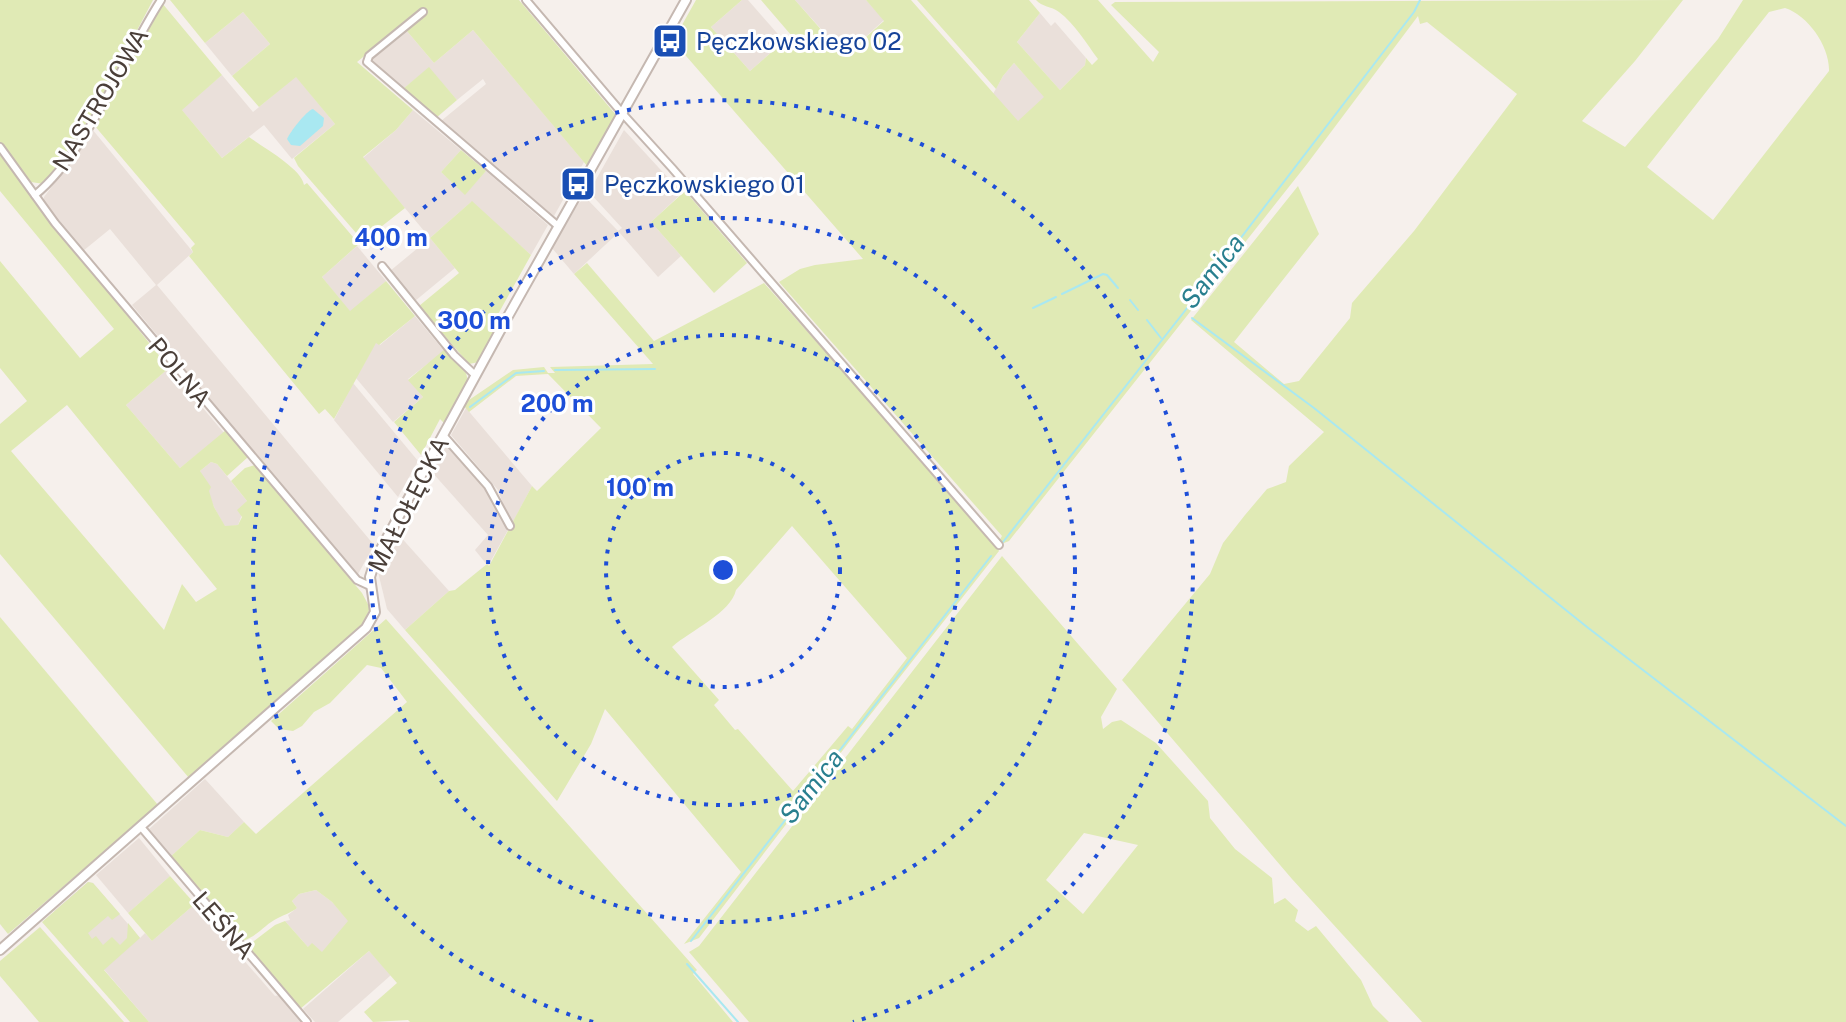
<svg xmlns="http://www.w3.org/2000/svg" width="1846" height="1022" font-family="'Public Sans',sans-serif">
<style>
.residential{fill:#eae0da}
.green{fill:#e0eab5;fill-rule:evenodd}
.water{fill:#a9e8f1}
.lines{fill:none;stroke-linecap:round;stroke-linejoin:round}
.stream{stroke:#a9e8f1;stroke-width:2}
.minor-casing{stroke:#c5b8b1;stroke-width:10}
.tertiary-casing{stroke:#c5b8b1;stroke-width:12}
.minor{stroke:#fff;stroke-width:6}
.tertiary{stroke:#fff;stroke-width:8}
.ring{fill:none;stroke:#1d4ed8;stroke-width:4;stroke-dasharray:4 8}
.labels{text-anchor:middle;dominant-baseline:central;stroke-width:6;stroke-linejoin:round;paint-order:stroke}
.transit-label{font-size:24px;fill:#164399;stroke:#fff;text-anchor:start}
.street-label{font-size:24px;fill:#4a3f39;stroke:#fff}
.water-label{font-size:26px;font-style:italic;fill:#287f8f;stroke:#fff}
.centre{fill:#1d4ed8;stroke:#fff;stroke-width:4}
.ring-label{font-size:24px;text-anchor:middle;font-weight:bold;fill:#1d4ed8;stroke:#fff;stroke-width:6;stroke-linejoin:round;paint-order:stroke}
</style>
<rect width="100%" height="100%" fill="#f6f0ec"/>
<g class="residential">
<polygon points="742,0 748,0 784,41 750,71 711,27"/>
<polygon points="795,0 866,0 884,20 850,51 841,51"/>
<polygon points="243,12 270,44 232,76 205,43"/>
<polygon points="1040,13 1051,26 1055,22 1086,58 1085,65 1060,90 1017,42"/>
<polygon points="406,30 434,63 473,30 584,162 554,216 441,121 486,84 483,79 457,100 429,68 403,89 370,61"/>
<polygon points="1014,63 1045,97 1018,122 993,94 1003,76"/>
<polygon points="222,75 253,112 296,76 335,124 292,159 264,125 222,158 181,109"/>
<polygon points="413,110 461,150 441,172 465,194 486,171 548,225 531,255 471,202 430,238 455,268 415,301 390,271 430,238 363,158 396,130"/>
<polygon points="92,129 193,252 157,285 374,545 357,576 132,305 156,285 110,229 83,251 44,203 44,197 82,146"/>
<polygon points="624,130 682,193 651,222 681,256 658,277 619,232 574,274 552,248 578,204 585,197 618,231 622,228 589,192"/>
<polygon points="357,246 386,281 350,312 322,277"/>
<polygon points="415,316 444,351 408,379 423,397 393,422 356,378 376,342 380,345"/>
<polygon points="169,368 224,433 180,468 126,405"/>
<polygon points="353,383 418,461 398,497 334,420"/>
<polygon points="466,408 532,486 513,522 507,515 498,490 451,435"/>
<polygon points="446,444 492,497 500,519 508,530 488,566 475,550 488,535 431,471"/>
<polygon points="211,462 217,464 247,501 238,525 225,527 214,507 200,471"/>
<polygon points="398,534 449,591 405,630 387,609 378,572"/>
<polygon points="205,779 244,822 228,837 200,830 170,857 147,831"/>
<polygon points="139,838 170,876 128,913 96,875"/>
<polygon points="88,882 93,883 140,938 145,933 152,941 195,904 275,996 280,995 303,1022 149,1022 54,911"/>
<polygon points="316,890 332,902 349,921 322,953 308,947 285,921 290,920 288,915 297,908 292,901 299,894"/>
<polygon points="369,951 391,975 338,1022 315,1022 303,1009"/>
</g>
<g class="green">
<polygon points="0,0 153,0 94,112 44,184 31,182 0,142"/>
<polygon points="170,0 519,0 616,115 588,167 473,30 434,63 406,30 427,12 423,8 357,62 413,110 396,130 363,157 405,208 363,241 298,166 294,158 335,124 296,77 259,107 232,76 270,44 243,12 205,43"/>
<path d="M696,0H742L711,27L750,71L791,35L761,0H795L840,51H850L884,21L866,0H911L1018,121L1044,97L1014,63L1003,76L996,89L917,0H1029L1040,13L1017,42L1060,90L1085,65L1086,58L1092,65L1098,59C1086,43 1075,24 1059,12C1051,6 1042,7 1036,0H1098L1153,62L1159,52L1111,5L1115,2L1683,0L1635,61L1582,121L1625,147L1718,39L1743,0H1846V1022H1422L1292,879L1122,680L1210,574L1223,543L1245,515L1267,489L1286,482L1289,466L1324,432L1191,320L1298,186L1319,234L1234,342L1284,384L1299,381L1350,318L1352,303L1414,231L1517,94L1427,22L1420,24L1418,16L1307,164L1009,541L1004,543L999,541L1002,536L779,282L800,269L815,265L863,259L673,41ZM1785,8C1808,15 1830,47 1829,71L1713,220L1647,167L1769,12Z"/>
<path d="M162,3L222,75L182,110L222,158L249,137C264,148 302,169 304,185L307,183L359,244L322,277L350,311L386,281L415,316L379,345L376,343L334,419L325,409L319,414L189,256L193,252L191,248L195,244L94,125Z"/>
<polygon points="429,67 457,100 436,118 403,89"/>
<polygon points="461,150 486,171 465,195 441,172"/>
<path d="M0,155L169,368L126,405L180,468L226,430L248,457L227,476L217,464L211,462L200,471L211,487L209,491L214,507L225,526L238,525L242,517L237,510L247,501L231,481L245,468L255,465L362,593L370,608L363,624L189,778L0,554V424L27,401L0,368V261L80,358L114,329L0,191ZM67,405L217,589L196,602L182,584L164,630L11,451Z"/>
<polygon points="685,191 747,263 714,293 651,222"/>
<polygon points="472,201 531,255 497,316 501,321 479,362 469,364 419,306 459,273 430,238"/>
<path d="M587,263L654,341L764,283L996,543L999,551L856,733L699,938L684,944L741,872L605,709L591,744L557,801L405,630L449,591L455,590L487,564L489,566L532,486L537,491L601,428L548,374L516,376L469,412L464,406L469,400L513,370L544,367L548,373H555L550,367L653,364L574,274ZM792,526L907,658L852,729L848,726L793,791L738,729L735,730L714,705L719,700L672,647C691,630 731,613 736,590Z"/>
<polygon points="445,349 466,373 468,381 445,424 440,419 421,455 394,422 423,397 408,380"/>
<path d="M1002,556L1117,689L1101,717L1103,729L1112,722L1121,720L1156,743L1208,801L1210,818L1235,849L1272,878L1274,904L1285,898L1298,910L1295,921L1308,931L1316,926L1361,980L1373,1006L1389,1022H749L689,952L699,946ZM1084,833L1138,845L1083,914L1046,880Z"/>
<polygon points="0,617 158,805 8,934 0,924"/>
<path d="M386,619L697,970L693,974L733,1022H410L408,1020L373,1022L364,1012L397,983L369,951L300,1009L246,947L275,925L285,921L308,947L312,943L322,952L348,921L332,902L316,890L299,894L292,901L297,908C291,913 285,914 278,918C265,924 257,937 242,941L170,857L200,830L228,837L244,822L256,834L407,702L381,668L367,665L330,703L314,712L302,726L293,731L279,729L271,721Z"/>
<polygon points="170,876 195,904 152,941 128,913"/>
<polygon points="88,882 93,883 120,914 112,920 108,916 88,933 92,939 96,936 103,945 112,937 120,945 127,938 128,923 140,938 104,970 149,1022 130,1022 42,922"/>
<polygon points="40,927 124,1022 39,1022 0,976 0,961"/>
</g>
<path class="water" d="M313,109L324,118L323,126L300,146L291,145L287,139C290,132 306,111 313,109Z"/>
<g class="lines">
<g class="stream">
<polyline points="1062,294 1103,274 1107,275 1118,288"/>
<polyline points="1130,300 1138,310"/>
<polyline points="1033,308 1056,297"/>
<polyline points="1192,318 1314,408 1587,627 1846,826"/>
<polyline points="1147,320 1161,338"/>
<polyline points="555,370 655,369"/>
<polyline points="470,407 516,373 544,371"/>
<polyline points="1003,542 1184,312 1414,12 1420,0"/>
<polyline points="691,941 991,556"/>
<polyline points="687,964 738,1022"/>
</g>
<defs>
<g id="minor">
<polyline points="526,0 622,113 672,168 999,545"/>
<polyline points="423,12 369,56 367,62 558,226"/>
<polyline points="0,147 55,223 357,580 370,586"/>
<path d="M35,195C86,154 124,57 161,0"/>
<polyline points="382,266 454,355 475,375"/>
<polyline points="443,435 488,486 510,526"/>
<polyline points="141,827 307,1022"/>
</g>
<polyline id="tertiary" points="0,950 366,628 375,612 370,577 376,558 507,318 686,0"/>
</defs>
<use href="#minor" class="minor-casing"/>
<use href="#tertiary" class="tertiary-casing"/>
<use href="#minor" class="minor"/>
<use href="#tertiary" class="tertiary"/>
</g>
<g class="ring">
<circle cx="723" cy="570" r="117"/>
<circle cx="723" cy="570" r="235"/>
<circle cx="723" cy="570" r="352"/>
<path d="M593 1022A470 470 0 1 1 853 1022"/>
</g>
<defs>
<symbol id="bus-square" viewBox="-11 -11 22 22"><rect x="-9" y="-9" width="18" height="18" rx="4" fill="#1a4fb4" stroke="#fff"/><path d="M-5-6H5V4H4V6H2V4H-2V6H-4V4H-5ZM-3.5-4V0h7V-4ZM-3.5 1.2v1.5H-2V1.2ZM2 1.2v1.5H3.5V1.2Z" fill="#fff"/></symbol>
</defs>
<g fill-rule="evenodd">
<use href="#bus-square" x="650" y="21" width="40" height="40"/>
<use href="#bus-square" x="558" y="164" width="40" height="40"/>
</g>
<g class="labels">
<g class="transit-label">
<text x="696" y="41">Pęczkowskiego 02</text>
<text x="604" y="184">Pęczkowskiego 01</text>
</g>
<g class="street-label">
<text transform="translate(100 99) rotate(-59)">NASTROJOWA</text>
<text transform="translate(180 372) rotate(50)">POLNA</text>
<text transform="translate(408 504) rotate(-63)">MAŁOŁĘCKA</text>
<text transform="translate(224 925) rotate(49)">LEŚNA</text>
</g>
<g class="water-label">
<text transform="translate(1212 271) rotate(-52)">Samica</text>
<text transform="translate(811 786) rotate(-52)">Samica</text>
</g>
</g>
<circle cx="723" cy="570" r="12" class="centre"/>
<g class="ring-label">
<text x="391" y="246">400 m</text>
<text x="474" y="329">300 m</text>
<text x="557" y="412">200 m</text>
<text x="640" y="496">100 m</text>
</g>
</svg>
